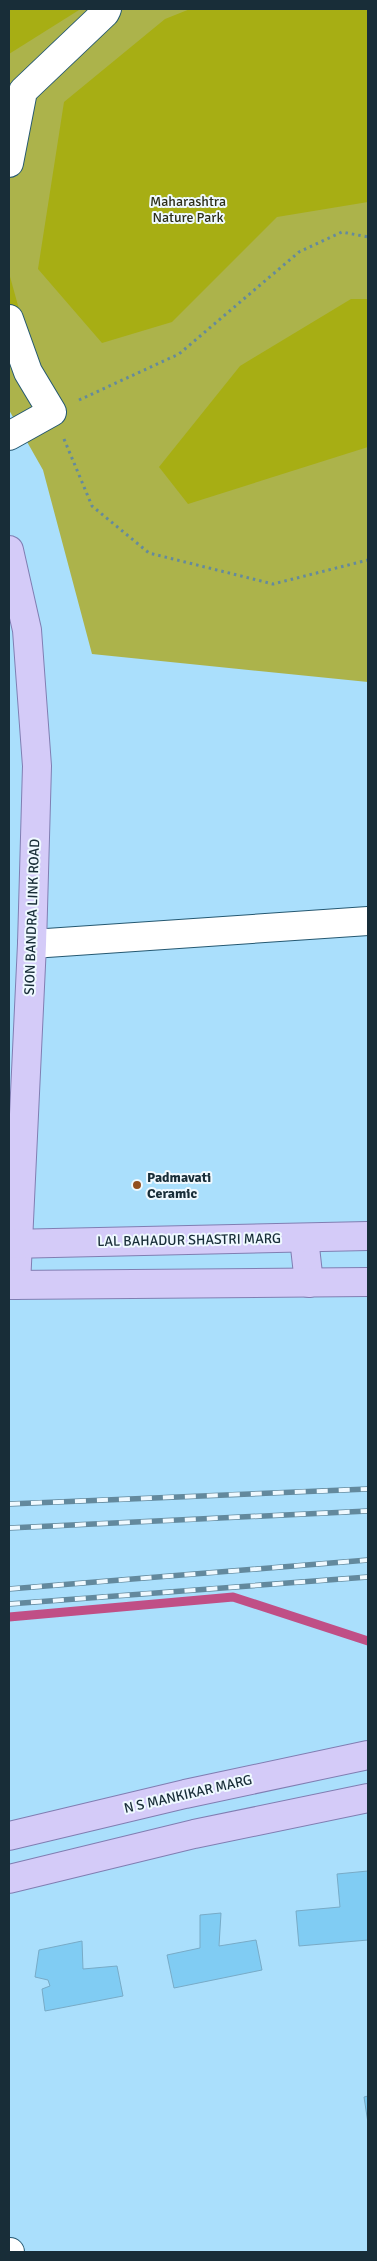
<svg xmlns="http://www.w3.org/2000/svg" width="377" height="2261" font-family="Signika,sans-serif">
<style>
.green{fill:#acb34b}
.forest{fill:#a7ae14}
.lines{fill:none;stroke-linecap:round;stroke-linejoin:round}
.stream{stroke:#c04f86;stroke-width:9}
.building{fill:#80ccf3;stroke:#78abc7}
.minor-casing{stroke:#255871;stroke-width:30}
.major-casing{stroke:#807eb2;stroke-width:30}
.path{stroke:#648a9e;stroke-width:3;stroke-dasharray:2.5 4;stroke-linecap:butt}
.minor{stroke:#fff;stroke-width:28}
.major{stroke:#d4cbf8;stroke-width:28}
.rail-casing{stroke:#63899d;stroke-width:5.5}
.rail{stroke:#eff9ff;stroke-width:4;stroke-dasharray:11;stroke-linecap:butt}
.poi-dot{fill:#924f1f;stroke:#eff9ff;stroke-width:2}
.labels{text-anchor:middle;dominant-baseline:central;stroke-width:4;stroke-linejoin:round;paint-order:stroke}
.park-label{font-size:14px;fill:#2d2e18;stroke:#eff9ff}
.street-label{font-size:14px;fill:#182d38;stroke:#eff9ff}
.poi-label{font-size:14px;font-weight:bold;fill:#182d38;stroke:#eff9ff;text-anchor:start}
</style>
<rect width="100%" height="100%" fill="#aadffc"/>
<polygon class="green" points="9,9 368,9 368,682 92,654 43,470 9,410"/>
<g class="forest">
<polygon points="9,9 78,9 79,10 9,54"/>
<polygon points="190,9 368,9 368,202 277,217 172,322 102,343 38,269 64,102 165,19"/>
<polygon points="9,273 30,349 9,358"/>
<polygon points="351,299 368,299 368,447 188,504 159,467 240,366"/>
</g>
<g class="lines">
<polyline class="stream" points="9,1617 233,1597 368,1641"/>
</g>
<g class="building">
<polygon points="368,1871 368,1940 299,1946 296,1911 340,1907 337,1874"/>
<polygon points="221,1913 219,1946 256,1940 262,1970 174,1988 167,1955 200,1948 200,1915"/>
<polygon points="82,1941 83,1969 117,1966 123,1996 45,2011 42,1989 50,1986 48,1980 35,1977 39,1950"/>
<polygon points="368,2096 368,2123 364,2097"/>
</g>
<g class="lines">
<defs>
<g id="minor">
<polyline points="9,163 23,91 105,13 107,9"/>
<polyline points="9,319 28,372 52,412 9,436"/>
<polyline points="32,944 368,921"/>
<polyline points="9,2252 10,2252"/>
</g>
<g id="major">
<polyline points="9,550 27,630 37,766 32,944 16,1285"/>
<polyline points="304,1238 309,1283"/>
<polyline points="9,1244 368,1236"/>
<polyline points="9,1285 368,1282"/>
<polyline points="9,1836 185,1794 368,1755"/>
<polyline points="9,1879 194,1834 368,1798"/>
</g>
</defs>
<use href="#minor" class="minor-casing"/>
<use href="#major" class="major-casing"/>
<g class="path">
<polyline points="79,400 179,354 299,252 342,232 368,237"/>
<polyline points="64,439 92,506 149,553 273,584 368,560"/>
</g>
<use href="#minor" class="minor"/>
<use href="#major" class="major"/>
<defs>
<g id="rail">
<polyline points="9,1504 368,1489"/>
<polyline points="9,1528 368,1511"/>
<polyline points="9,1589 368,1560"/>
<polyline points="9,1604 368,1577"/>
</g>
</defs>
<use href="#rail" class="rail-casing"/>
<use href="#rail" class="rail"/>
</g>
<circle class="poi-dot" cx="137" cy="1185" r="5"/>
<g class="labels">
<g class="park-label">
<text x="188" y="201">Maharashtra<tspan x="188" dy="16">Nature Park</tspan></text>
</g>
<g class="street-label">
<text transform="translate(32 917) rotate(-88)">SION BANDRA LINK ROAD</text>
<text transform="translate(189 1240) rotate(-1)">LAL BAHADUR SHASTRI MARG</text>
<text transform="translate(188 1794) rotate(-13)">N S MANKIKAR MARG</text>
</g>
<g class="poi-label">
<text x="147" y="1177">Padmavati<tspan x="147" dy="16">Ceramic</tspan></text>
</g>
</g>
<rect width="377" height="2261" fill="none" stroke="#182d38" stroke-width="20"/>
</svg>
